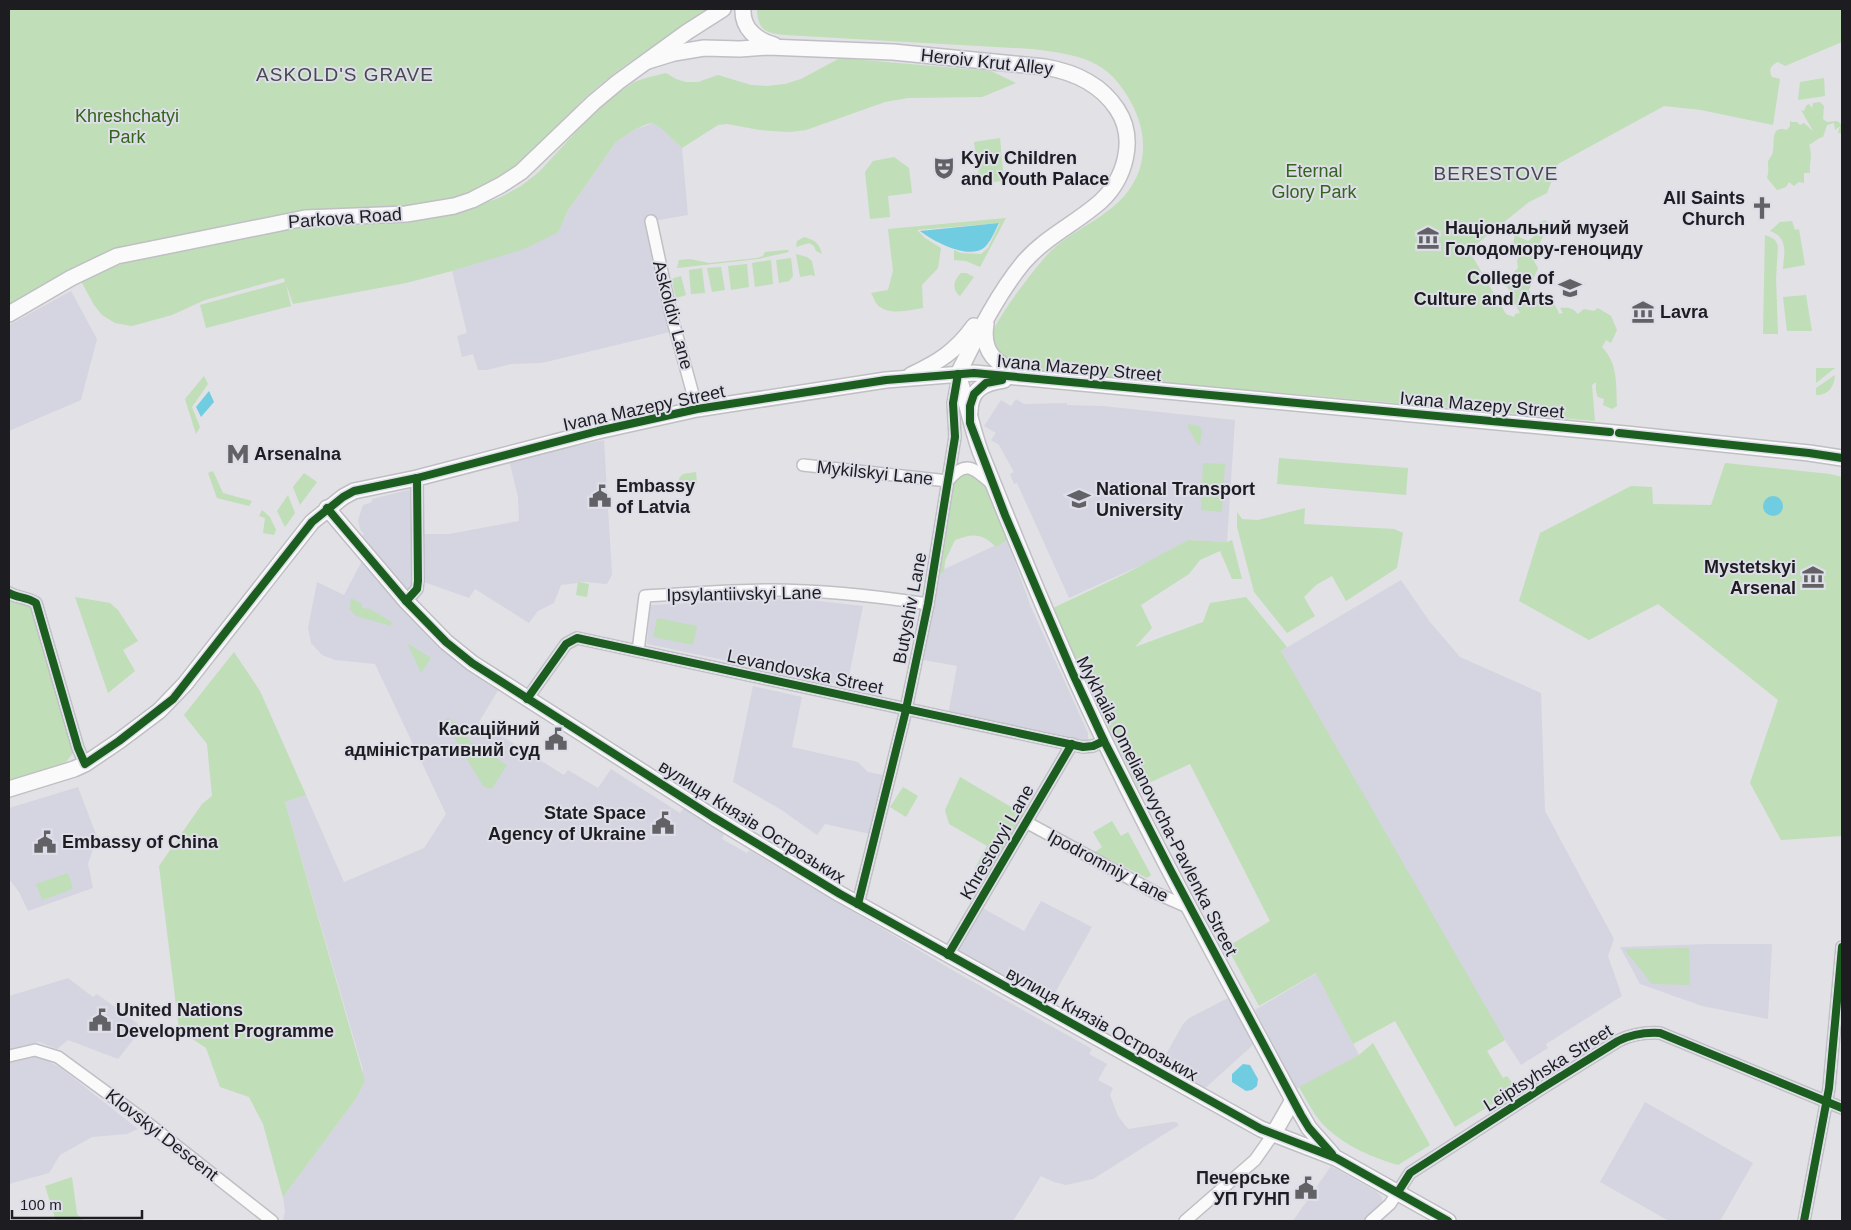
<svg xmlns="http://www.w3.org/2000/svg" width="1851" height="1230" font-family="Helvetica,sans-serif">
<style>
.built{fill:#d5d5e1}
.green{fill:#c0deb7}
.water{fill:#70cde1}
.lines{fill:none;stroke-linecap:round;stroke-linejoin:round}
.minor-casing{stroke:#bfbfc4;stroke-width:14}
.major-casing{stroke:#bfbfc4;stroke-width:18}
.minor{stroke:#fafafb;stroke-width:11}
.major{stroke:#fafafb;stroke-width:15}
.cycleway-casing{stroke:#dedee9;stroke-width:11}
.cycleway{stroke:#1b5e20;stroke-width:8}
.labels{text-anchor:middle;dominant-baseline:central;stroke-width:4;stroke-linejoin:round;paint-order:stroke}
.street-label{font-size:18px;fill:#1d1d21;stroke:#dedee9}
.park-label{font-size:18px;fill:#33651a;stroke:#dedee9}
.poi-label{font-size:18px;font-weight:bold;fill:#1d1d21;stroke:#dedee9;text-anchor:start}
.neighbourhood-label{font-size:19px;letter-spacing:1px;fill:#484851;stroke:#dedee9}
</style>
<rect width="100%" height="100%" fill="#e1e1e6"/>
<g class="built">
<polygon points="653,123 663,130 682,148 688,215 647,222 670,332 542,363 511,364 487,370 478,370 473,354 462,357 457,336 467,333 452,271 485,260 561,227 567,212 616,142 632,131"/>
<polygon points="71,291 97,339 81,400 9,431 9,325"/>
<polygon points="1016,399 1024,404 1067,403 1067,405 1103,406 1235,420 1227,542 1188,540 1159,557 1069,598 1017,483 1014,484 1010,474 1014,472 999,445 991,440 996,433 984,426 1001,400 1011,406"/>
<polygon points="604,440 612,575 607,584 585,582 561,585 554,603 538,611 529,623 475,589 469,598 421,581 422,534 449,534 519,521 518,497 509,460"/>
<polygon points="416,488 413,589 408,591 361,537 364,534 360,529 358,520 363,505 372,502 372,499"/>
<polygon points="1007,540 1031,607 1088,733 1088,739 1084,742 948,715 957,666 918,659 936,573"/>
<polygon points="363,559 500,687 479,722 564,775 568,770 598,788 611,769 680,813 684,808 724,834 722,839 747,853 749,850 954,971 1092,1049 1089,1054 1107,1064 1098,1080 1113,1088 1110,1095 1118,1116 1128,1129 1172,1122 1176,1122 1179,1125 1093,1179 1066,1185 1054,1182 1041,1176 1013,1221 283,1221 285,1211 283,1197 355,1100 363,1070 285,802 306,795 344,882 424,848 446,814 375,664 335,660 322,655 311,643 308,628 317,582 344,595"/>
<polygon points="1401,580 1430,622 1460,657 1541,693 1545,811 1614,939 1608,956 1622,996 1546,1044 1548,1048 1521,1065 1452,958 1281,651"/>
<polygon points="792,598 863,606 847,686 647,644 650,605"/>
<polygon points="753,686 802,697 792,747 858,762 868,772 884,775 870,834 825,824 817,835 780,809 733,782"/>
<polygon points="78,787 97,837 88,864 93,888 28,911 19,892 9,879 9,808"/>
<polygon points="1041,901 1092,927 1047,1007 952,952 979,906 1024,931"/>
<polygon points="1708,944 1772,944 1768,1019 1702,1006 1640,984 1620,947"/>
<polygon points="1317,973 1359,1055 1297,1089 1255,1010"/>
<polygon points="68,978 93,997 97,994 137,1023 140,1031 118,1059 68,1040 57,1049 39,1042 9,1049 9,996"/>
<polygon points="1228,998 1254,1044 1202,1091 1159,1067 1183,1024 1189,1018"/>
<polygon points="35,1056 47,1060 62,1069 138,1129 127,1134 92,1137 60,1155 49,1173 9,1184 9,1063"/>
<polygon points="1645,1102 1753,1163 1720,1221 1669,1221 1600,1182"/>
<polygon points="1331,1166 1377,1192 1382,1197 1382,1204 1367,1221 1293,1221"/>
</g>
<g class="green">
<path d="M9,9H710C670,36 625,62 589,94C558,123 533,160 496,182C438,216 367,205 303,212C279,215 255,220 232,225C194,233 155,241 117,249L89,260L9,304Z"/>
<path d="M757,9H1842V42L1785,66L1778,62C1771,65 1768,70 1772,77L1780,79L1773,125L1701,110L1664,106L1558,164L1547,193L1529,202L1474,246L1471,254L1506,314L1514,317L1515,314L1520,313L1513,300L1508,298L1509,290L1505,284L1510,282L1509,277L1518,268L1517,260L1525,247L1520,250L1517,246L1512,249L1515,235L1528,241C1534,237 1542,230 1540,222L1545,220L1548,222C1543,229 1545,235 1540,242L1543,249L1537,253L1534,261L1538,268L1529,290L1532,297L1531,302C1545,295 1554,298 1559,314L1563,313L1560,308C1569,307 1573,308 1578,314L1584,309L1594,311L1598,308L1611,316L1617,330L1611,343L1606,340L1602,347C1618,364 1616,383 1617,406L1612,409L1603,405L1604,399L1598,397C1595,391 1596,387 1596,382L1592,385L1595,421L1027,370C1016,367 999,364 994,353C993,349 991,341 991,338C992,323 1041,259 1054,248C1078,227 1113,215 1131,187C1148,161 1146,131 1132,104C1108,58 1079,55 1032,49L785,35C765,33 758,30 757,9Z"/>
<polygon points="840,58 991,71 1016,83 982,97 908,98 885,102 806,130 789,132 760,130 727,124 718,125 682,148 663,130 653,123 647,124 632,131 616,142 567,212 561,227 557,233 524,249 452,271 406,283 293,304 286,284 291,306 206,328 200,305 285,282 284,278 205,300 172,315 132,326 115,323 102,315 94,305 81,281 121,264 151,255 303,225 399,221 438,216 482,204 499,198 521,186 539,172 584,123 601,106 620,92 634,82 646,78 666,73 676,79 686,82 698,82 718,75 751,85 767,86 785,84 801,79"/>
<polygon points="1824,78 1825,96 1798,100 1800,82"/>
<path d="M1820,102L1824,106L1823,119L1827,122L1837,121L1841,124L1842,123V133H1838L1840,126L1835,130L1834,123L1827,125L1823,137C1817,138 1814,143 1809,145C1813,155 1809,163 1810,173H1804V183L1799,182L1794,186L1789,182L1786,187L1777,190L1767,178C1769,171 1768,168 1768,162C1769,158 1773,155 1773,151C1775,141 1770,125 1787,130L1790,126V120L1791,122H1797L1800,125L1804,123L1813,131L1801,110L1804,111L1806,106L1809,104L1812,108L1813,103Z"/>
<polygon points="1000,138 1004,181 980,183 974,142"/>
<polygon points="894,157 909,168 912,193 888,196 890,217 870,219 865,172 873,161"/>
<path d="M1006,218L980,267L966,261L954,260V250L961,253L981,254L988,248L1000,223L917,230L925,238L941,248L938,268L922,285L923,308C910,310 891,315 880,307C875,304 874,297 871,293L888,290L893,271L888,229Z"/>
<path d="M1792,221L1795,230L1799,229L1805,265L1783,269C1784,254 1789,237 1770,231L1780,222Z"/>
<polygon points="1765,235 1770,237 1775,240 1778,246 1776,278 1778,334 1763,334"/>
<path d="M804,237C815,240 819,243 822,254L816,251L814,246L809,243L796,247L797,241Z"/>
<polygon points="785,250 788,250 789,252 758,259 677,268 679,260 690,259 709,263 757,258 763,256 765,252"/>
<polygon points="796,254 807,257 812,261 815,276 811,275 800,277"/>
<polygon points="791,258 793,276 789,281 779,283 776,260"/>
<polygon points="771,260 773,284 755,287 752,263"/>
<polygon points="747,264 749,287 731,290 728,266"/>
<polygon points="721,267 725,290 712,292 707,268"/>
<polygon points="702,268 705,293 691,294 689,270"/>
<path d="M961,273H966L974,277L960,296C951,289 954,280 961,273Z"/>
<polygon points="681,276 686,295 676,298 671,279"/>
<polygon points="1806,295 1812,331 1787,331 1783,297"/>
<polygon points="1816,368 1835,368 1816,383"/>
<path d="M1835,375C1834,387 1829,395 1816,395V388Z"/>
<polygon points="204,376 208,384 192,407 200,427 196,434 185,399"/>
<polygon points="1188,424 1199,426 1202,430 1200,445 1197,444 1188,427"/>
<polygon points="1279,458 1408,468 1406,495 1277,484"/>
<polygon points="1203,463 1225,464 1222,512 1201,510"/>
<polygon points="1725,463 1830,474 1842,477 1842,836 1781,840 1750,783 1778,700 1658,604 1589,640 1519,601 1540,533 1631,486 1652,487 1653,504 1711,505"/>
<polygon points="213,471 223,493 252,501 249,506 217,498 208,473"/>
<path d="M967,471L981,475L990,489L1007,540L996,547C982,533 973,533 955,540L945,561L944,572L938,575L950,488L957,477Z"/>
<polygon points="696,472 697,484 680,484 679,478 683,474"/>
<polygon points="304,473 317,482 300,505 293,487"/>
<polygon points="288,495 295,513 285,527 277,511"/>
<polygon points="1305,508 1304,524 1394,529 1403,533 1397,568 1346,601 1332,576 1316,585 1304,597 1315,616 1287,633 1254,592 1237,527 1237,512 1242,519 1258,520"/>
<polygon points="262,510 270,517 276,530 274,535 263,533 265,518 259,516"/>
<polygon points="1188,540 1227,542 1232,540 1242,579 1232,579 1220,551 1200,560 1189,574 1141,605 1152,628 1135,647 1203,622 1210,603 1246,597 1287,647 1281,651 1505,1040 1487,1051 1503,1078 1507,1076 1514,1085 1514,1091 1455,1127 1395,1021 1353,1044 1316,973 1259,1006 1227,947 1270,921 1190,764 1138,788 1061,627 1053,608 1125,574"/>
<polygon points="578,582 589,584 587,597 576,595"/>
<polygon points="75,597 110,603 118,610 138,641 123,650 135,671 108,693"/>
<polygon points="351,598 362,604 362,608 370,609 392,622 391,626 356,616 350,609"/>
<polygon points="9,600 27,604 33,609 73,753 66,762 9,781"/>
<polygon points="657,618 697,626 693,645 653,637"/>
<polygon points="407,643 431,658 421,673"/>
<polygon points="234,652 260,691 306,795 285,802 365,1081 355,1100 283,1197 263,1124 249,1097 220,1087 206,1048 179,1030 159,866 202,804 212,796 207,744 184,715"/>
<polygon points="448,718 458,724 455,729 469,738 468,740 507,765 493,787 490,789 483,786 445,722 445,719"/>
<polygon points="960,777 1025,815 988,876 975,868 987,846 949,824 945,810"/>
<polygon points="903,787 918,796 906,817 890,807"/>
<polygon points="1112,821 1121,836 1128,832 1151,875 1147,878 1095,852 1102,847 1093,832"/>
<polygon points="68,873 73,889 42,900 36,884"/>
<polygon points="1689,948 1690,985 1652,984 1624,949"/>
<path d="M1373,1043L1430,1145L1398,1165C1370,1157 1339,1143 1320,1121C1312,1111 1306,1099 1299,1087L1359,1055Z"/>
<polygon points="72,1177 77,1214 84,1221 56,1221 45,1186"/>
</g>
<g class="water">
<path d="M999,223C995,231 991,241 985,247C969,261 933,241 920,231Z"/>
<polygon points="209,391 214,402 201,417 196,407"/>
<circle cx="1773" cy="506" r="10"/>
<polygon points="1243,1064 1250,1065 1258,1079 1257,1086 1252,1090 1246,1091 1232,1082 1232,1074"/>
</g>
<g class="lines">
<defs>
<g id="minor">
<polyline points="651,221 671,314 697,409"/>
<polyline points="803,465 948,481"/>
<path d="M948,481C965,459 974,468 992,484"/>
<path d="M9,593C17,598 27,597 36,603L78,748L85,764"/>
<polyline points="406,601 417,589 418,581 417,478"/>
<path d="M638,651L645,596C687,594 729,590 771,590C824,590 876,596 928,604"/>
<polyline points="527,699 566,644 577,638 1083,747 1093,746 1104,741"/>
<polyline points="1026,822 1158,894 1190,908"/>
<polyline points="858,904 905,714 928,604 955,437 953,403 958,376"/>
<polyline points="948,955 1072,744"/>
<polyline points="9,1056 35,1050 58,1057 140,1117 272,1221"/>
<polyline points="1185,1221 1255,1160 1274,1133"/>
<path d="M1371,1221L1390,1204L1410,1173L1539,1090L1618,1041C1632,1034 1644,1032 1660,1033L1842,1108"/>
<polyline points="1804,1221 1829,1088 1842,947"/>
</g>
<g id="major">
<path d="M743,9C742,28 756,40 774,45"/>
<path d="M648,61L674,53L704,48L740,49L768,47L893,52L1045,67C1074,72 1100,83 1117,109C1137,139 1125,179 1100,202C1075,224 1045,237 1023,263C996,296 977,336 958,374"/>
<polyline points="9,314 71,278 117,256 305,218 406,214 454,206 472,200 501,185 521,172 594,102 618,82 687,32 723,9"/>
<path d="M986,324C981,354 997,363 1021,376"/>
<path d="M958,374C966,399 971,425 980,451C1019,548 1059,647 1105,742C1163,863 1229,981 1293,1100L1309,1128L1332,1154"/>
<path d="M911,375C939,362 956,351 974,326"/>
<path d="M970,412C970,389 984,383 1004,380"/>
<polyline points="327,508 406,601 446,642 472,663 713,817 840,894 1261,1129 1336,1158 1448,1221"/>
<polyline points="9,789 74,769 85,764 119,741 159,711 185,684 312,522 343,497 354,491 417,478 598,431 697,409 886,380 974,373 1626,434 1809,453 1842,458"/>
<polyline points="1274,1133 1293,1100"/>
</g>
</defs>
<use href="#minor" class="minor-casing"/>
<use href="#major" class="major-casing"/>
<use href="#minor" class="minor"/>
<use href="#major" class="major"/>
<defs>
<g id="cycleway">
<polyline points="1002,380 986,383 974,394 970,406 970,423 1005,515 1073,674 1104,741 1171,871 1301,1115 1309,1128 1332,1154"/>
<polyline points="1619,433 1809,453 1842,458"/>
<polyline points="327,508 406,601 446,642 472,663 713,817 840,894 1261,1129 1336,1158 1448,1221"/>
<path d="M9,593C17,598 27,597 36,603L78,748L85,764L119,741L173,699L312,522L343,497L354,491L417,478L598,431L697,409L886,380L974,373L1610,432"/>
<polyline points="406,601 417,589 418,581 417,478"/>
<polyline points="527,699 566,644 577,638 1083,747 1093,746 1104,741"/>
<polyline points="858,904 905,714 928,604 955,437 953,403 958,374"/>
<polyline points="948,955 1072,744"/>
<path d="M1398,1192L1410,1173L1539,1090L1618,1041C1632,1034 1644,1032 1660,1033L1842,1108"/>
<polyline points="1804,1221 1829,1088 1842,947"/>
</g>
</defs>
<use href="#cycleway" class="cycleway-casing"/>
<use href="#cycleway" class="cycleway"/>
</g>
<defs>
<symbol id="theatre-bare" viewBox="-9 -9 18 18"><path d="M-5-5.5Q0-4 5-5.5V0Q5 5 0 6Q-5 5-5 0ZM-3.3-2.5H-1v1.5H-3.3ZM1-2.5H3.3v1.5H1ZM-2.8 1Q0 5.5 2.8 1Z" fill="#626266" stroke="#dedee9" stroke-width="2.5" paint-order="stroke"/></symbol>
<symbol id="church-bare" viewBox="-9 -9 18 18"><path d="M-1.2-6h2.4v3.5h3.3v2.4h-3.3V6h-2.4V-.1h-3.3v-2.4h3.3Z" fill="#626266" stroke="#dedee9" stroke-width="2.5" paint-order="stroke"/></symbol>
<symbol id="museum-bare" viewBox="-9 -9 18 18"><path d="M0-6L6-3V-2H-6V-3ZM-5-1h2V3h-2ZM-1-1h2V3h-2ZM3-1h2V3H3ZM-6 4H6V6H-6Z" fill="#626266" stroke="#dedee9" stroke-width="2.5" paint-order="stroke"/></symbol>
<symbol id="university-bare" viewBox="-9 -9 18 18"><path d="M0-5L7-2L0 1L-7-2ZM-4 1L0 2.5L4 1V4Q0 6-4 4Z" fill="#626266" stroke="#dedee9" stroke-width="2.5" paint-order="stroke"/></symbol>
<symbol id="metro-bare" viewBox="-9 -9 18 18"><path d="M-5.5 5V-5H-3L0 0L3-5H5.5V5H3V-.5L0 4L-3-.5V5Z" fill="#626266" stroke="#dedee9" stroke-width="2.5" paint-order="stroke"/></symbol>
<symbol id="civic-bare" viewBox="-9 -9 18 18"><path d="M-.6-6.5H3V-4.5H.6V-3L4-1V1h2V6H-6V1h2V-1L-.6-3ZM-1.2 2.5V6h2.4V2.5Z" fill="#626266" stroke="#dedee9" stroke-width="2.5" paint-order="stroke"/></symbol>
</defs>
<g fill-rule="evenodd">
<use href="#theatre-bare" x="928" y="152" width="32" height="32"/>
<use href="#church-bare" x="1746" y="192" width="32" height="32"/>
<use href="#museum-bare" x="1412" y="222" width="32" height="32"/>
<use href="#university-bare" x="1554" y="272" width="32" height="32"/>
<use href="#museum-bare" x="1627" y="296" width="32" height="32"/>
<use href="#metro-bare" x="222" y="438" width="32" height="32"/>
<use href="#civic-bare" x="584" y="480" width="32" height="32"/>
<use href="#university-bare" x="1063" y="483" width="32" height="32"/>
<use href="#museum-bare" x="1797" y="561" width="32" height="32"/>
<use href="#civic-bare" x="540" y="723" width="32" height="32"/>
<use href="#civic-bare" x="647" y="807" width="32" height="32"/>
<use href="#civic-bare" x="29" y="826" width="32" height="32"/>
<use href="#civic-bare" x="84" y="1004" width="32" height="32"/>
<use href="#civic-bare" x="1290" y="1172" width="32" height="32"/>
</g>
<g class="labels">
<g class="street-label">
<text transform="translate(987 62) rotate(6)">Heroiv Krut Alley</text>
<text transform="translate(345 218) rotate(-4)">Parkova Road</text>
<text transform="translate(673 315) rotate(75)">Askoldiv Lane</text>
<text transform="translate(1079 368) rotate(5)">Ivana Mazepy Street</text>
<text transform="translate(1482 405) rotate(5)">Ivana Mazepy Street</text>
<text transform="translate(644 408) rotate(-12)">Ivana Mazepy Street</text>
<text transform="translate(875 473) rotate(6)">Mykilskyi Lane</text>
<text transform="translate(744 594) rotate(-1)">Ipsylantiivskyi Lane</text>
<text transform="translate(910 608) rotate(-79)">Butyshiv Lane</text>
<text transform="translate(805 672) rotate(12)">Levandovska Street</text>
<text transform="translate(1157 806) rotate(63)">Mykhaila Omelianovycha-Pavlenka Street</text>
<text transform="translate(752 822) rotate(32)">вулиця Князів Острозьких</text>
<text transform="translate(997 842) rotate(-60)">Khrestovyi Lane</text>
<text transform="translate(1108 866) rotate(28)">Ipodromniy Lane</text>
<text transform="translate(1102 1024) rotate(29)">вулиця Князів Острозьких</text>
<text transform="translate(1548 1068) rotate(-32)">Leiptsyhska Street</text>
<text transform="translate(162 1135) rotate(38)">Klovskyi Descent</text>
</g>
<g class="park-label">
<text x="127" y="116">Khreshchatyi<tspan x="127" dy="21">Park</tspan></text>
<text x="1314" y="171">Eternal<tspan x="1314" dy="21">Glory Park</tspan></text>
</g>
<g class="poi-label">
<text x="961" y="158">Kyiv Children<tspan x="961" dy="21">and Youth Palace</tspan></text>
<text x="1745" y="198" text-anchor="end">All Saints<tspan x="1745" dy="21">Church</tspan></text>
<text x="1445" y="228">Національний музей<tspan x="1445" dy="21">Голодомору-геноциду</tspan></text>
<text x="1554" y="278" text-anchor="end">College of<tspan x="1554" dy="21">Culture and Arts</tspan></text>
<text x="1660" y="312">Lavra</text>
<text x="254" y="454">Arsenalna</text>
<text x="616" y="486">Embassy<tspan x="616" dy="21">of Latvia</tspan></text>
<text x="1096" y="489">National Transport<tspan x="1096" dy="21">University</tspan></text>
<text x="1796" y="567" text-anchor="end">Mystetskyi<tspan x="1796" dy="21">Arsenal</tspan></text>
<text x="540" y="729" text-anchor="end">Касаційний<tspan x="540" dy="21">адміністративний суд</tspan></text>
<text x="646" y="813" text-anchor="end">State Space<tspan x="646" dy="21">Agency of Ukraine</tspan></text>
<text x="62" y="842">Embassy of China</text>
<text x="116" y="1010">United Nations<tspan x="116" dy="21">Development Programme</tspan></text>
<text x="1290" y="1178" text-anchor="end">Печерське<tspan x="1290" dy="21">УП ГУНП</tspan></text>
</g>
<g class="neighbourhood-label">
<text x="345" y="74">ASKOLD'S GRAVE</text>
<text x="1496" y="173">BERESTOVE</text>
</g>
</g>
<rect width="1851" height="1230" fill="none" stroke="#1d1d21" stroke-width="20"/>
<path d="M12 1210v8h130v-8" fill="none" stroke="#1d1d21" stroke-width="2.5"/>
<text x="20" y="1210" font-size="15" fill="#1d1d21" stroke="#dedee9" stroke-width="4" paint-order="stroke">100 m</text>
</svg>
